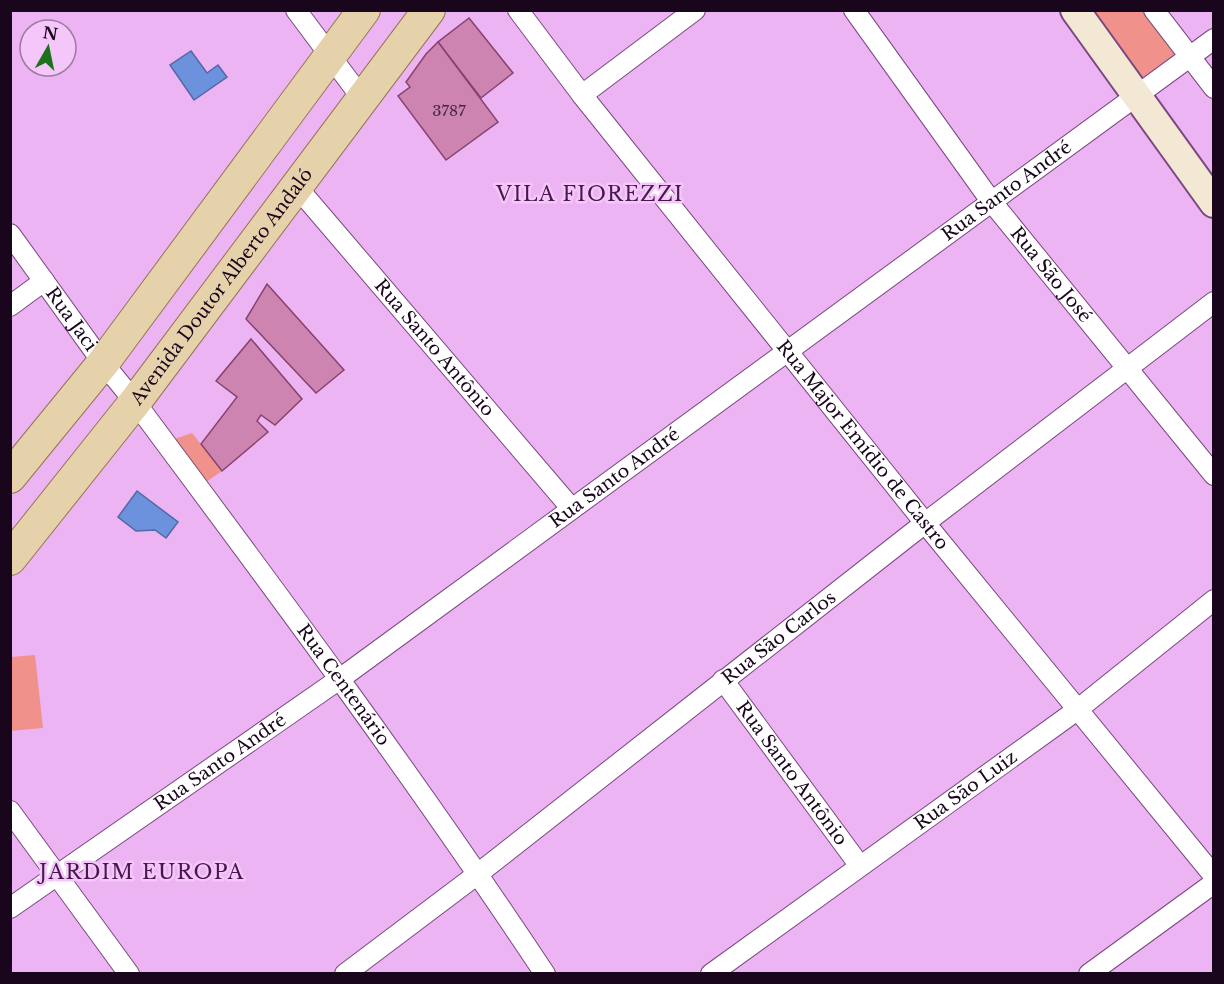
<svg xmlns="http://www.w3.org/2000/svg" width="1224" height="984" font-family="'Libre Baskerville',serif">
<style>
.green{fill:#f1918c}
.water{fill:#6c92de;stroke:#5368a4;stroke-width:1.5}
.building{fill:#cd84b0;stroke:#86436e;stroke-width:1.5}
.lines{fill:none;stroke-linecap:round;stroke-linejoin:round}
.street-casing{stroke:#7a4880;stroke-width:22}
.secondary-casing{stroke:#7a4880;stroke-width:32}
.primary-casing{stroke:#937653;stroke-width:34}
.street{stroke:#fff;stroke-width:20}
.secondary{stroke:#f2e8d4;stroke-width:28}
.primary{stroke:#e5d1aa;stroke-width:32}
.labels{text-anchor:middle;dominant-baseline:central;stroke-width:5;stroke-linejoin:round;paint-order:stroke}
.number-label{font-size:15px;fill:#462641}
.street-label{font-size:18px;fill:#19061c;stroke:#f4c6f9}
.neighbourhood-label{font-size:20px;letter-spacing:1.5px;fill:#47174d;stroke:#f4c6f9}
</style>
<rect width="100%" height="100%" fill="#edb4f4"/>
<g class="green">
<polygon points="1084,11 1146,11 1183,58 1143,92"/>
<polygon points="192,433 222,471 206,482 174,439"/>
<polygon points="35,655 43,728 11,731 11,657"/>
</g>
<g class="water">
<polygon points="191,51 207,73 218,65 227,77 194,100 170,65"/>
<polygon points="137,491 178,522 166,538 155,530 136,531 118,517"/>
</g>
<g class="building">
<polygon points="469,18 513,73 481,98 438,42"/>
<polygon points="438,42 498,122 446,160 398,96 410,87 406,82 426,54"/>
<polygon points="267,284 344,370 316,393 246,319"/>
<polygon points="251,339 302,399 275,425 261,415 257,421 268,432 222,471 201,444 237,397 216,381"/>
</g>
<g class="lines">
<defs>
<g id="street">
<polyline points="296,10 361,97"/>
<path id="s1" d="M518,10L582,95L925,523L1214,876"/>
<path id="s2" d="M854,10L991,201L1214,475"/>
<polyline points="1154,10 1214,88"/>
<polyline points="582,95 695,10"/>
<path id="s3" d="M296,186L572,509"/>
<path id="s4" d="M10,234L103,363L135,402C275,590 415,778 545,974"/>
<polyline points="10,306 44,281"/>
<path id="s5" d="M723,680L860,866"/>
<polyline points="10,811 129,974"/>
<path id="s6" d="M10,908L341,678L1214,39"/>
<path id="s7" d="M345,974L479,873L925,523L1214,302"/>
<path id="s8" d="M711,974L1077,710L1214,600"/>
<polyline points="1089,974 1214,883"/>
</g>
<polyline id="secondary" points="1075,10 1214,203"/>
<g id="primary">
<polyline points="10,477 103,363 364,10"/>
<path id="s9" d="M10,559L135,402L429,10"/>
</g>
</defs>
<use href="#street" class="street-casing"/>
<use href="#secondary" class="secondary-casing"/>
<use href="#primary" class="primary-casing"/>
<use href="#street" class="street"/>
<use href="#secondary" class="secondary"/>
<use href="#primary" class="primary"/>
</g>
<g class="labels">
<g class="number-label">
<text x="449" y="110">3787</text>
</g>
<g class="street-label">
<text stroke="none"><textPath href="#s6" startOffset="1228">Rua Santo André</textPath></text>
<text stroke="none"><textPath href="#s2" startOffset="330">Rua São José</textPath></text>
<text stroke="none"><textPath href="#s9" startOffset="345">Avenida Doutor Alberto Andaló</textPath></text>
<text stroke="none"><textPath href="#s4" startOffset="105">Rua Jaci</textPath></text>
<text stroke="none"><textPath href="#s3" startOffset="213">Rua Santo Antônio</textPath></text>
<text stroke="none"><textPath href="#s1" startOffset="555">Rua Major Emídio de Castro</textPath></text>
<text stroke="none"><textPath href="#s6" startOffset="742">Rua Santo André</textPath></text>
<text stroke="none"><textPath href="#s7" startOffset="549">Rua São Carlos</textPath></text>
<text stroke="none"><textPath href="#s4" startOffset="561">Rua Centenário</textPath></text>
<text stroke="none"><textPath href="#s6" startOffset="256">Rua Santo André</textPath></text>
<text stroke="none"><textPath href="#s5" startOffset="116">Rua Santo Antônio</textPath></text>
<text stroke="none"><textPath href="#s8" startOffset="314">Rua São Luiz</textPath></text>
</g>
<g class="neighbourhood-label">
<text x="590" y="194">VILA FIOREZZI</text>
<text x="142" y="872">JARDIM EUROPA</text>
</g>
</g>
<rect width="1224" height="984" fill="none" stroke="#19061c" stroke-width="24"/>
<g transform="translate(48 48) rotate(9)"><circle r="28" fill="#f4c6f9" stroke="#9c79a1" stroke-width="1.5"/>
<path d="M0-4.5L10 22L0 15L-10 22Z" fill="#1b711c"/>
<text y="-9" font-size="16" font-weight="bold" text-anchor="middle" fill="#19061c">N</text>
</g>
</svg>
